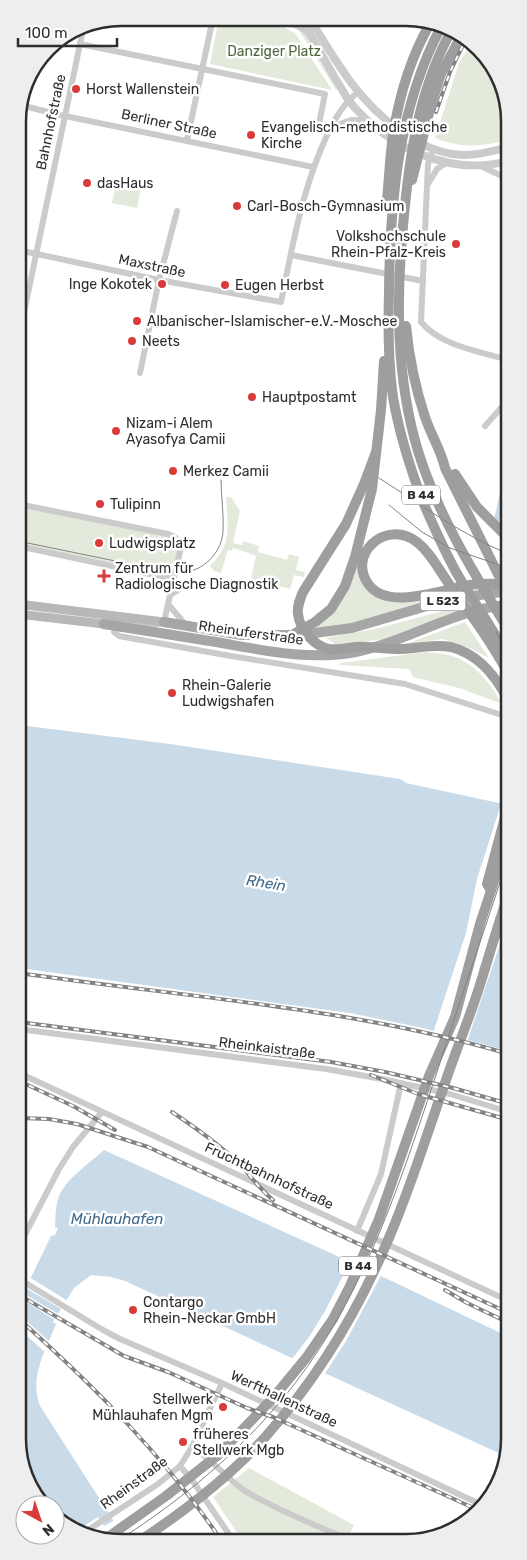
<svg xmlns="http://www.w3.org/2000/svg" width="527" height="1560" font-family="Rubik,sans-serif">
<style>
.green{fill:#e3eadc}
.water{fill:#c9dae9}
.pier{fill:#fff}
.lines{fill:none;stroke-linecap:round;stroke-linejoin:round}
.minor{stroke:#cbcbcb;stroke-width:6}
.tertiary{stroke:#cbcbcb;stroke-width:8}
.secondary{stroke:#b8b8b8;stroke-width:9}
.primary{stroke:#a6a6a6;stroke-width:10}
.trunk{stroke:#9e9e9e;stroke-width:10}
.tram{stroke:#838383;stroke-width:1}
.rail-casing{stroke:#838383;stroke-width:4}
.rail{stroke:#fff;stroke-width:2;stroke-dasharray:5.5;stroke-linecap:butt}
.poi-dot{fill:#d93b3b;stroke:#fff;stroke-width:2}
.labels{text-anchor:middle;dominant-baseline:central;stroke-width:5;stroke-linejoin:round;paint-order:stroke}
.shield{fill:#fff;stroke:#6d6d6d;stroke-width:1}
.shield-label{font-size:12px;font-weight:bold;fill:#2e2e2e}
.park-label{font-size:14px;fill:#4e663e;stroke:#fff}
.poi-label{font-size:14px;fill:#2e2e2e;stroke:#fff;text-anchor:start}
.street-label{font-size:14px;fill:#2e2e2e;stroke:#fff}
.water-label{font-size:15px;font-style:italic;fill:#41698a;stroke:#fff}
.rim{fill:none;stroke:#2e2e2e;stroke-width:2.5}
</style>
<rect width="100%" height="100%" fill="#fff"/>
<g class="green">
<polygon points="219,18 255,25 276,23 295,33 332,90 210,64"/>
<path d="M270,20C281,22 295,24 303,31C314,40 330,74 338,88L336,90L299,30Z"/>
<path d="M471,44L479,48L498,84L495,86L507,107V140C482,147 459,148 435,138L459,63Z"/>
<polygon points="116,183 141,188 137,208 112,203"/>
<path d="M226,497H231L240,511L233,543L242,545L243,541L259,546L258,552L287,560L289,554L299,557L296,570L305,572L304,577L294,575L290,589L251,579L256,556C248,553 241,550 233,548L232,551L228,550L221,573L214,571L210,566C232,545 228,525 226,497Z"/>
<polygon points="18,504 168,534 179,541 173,579 18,546"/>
<polygon points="358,565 371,593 445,594 445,596 359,622 311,629"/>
<polygon points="457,607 459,612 383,639 338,646 326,638 379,628"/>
<polygon points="465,622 489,658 472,649 443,639 406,644"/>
<path d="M427,652C436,654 447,653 455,657C476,665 492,685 502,704L459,688L413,677L409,669L340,665V663Z"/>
<polygon points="249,1468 354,1525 346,1540 242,1540 213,1497"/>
</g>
<g class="water">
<polygon points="501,488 508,489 508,513 502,514 500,518 502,524 508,525 508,535 492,529"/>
<polygon points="19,725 170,744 400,779 406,783 508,805 509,1051 423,1028 350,1013 19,968"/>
<path d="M104,1150L379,1275L509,1337V1445L505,1456L125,1281L111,1277L91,1275L74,1288L53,1322L56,1324C45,1352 29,1377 40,1406L126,1540H101L55,1516V1505H44L20,1459L19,1302L51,1236L55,1235L58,1228L55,1227C56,1215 55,1202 61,1192C69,1177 91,1162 104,1150Z"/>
</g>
<g class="pier">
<polygon points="502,801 508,803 509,926 500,944 467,1042 433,1033 466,933 477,879"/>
<polygon points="351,1260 382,1274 346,1341 324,1375 291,1360 309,1337 325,1311"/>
<polygon points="29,1277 68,1301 63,1310 24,1287"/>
<polygon points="21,1292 60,1315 57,1321 19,1298"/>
<polygon points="19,1314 51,1343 47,1354 19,1329"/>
<polygon points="98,1517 104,1526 115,1520 128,1540 101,1540 79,1529"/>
</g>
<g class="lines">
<g class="minor">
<polyline points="80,44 325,94 318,129"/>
<polyline points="20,105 60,115 313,167"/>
<polyline points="331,127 351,120 367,120"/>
<polyline points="187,140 213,18"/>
<path d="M433,149L428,164L421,322C441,346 479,351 508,360"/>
<polyline points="481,166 508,179"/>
<polyline points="428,184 437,169 446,163"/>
<path d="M18,250L159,280L281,302C292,249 300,200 321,149C330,128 339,107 358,92"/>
<polyline points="291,255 423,281"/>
<polyline points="18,341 84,25"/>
<polyline points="140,373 159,280 177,211"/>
<polyline points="485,426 508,400"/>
<path d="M18,504L168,534C175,537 179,539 181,547L164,622C145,632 122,614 105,624"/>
<polyline points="18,546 173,579"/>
<polyline points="170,595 191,582"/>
<polyline points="168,604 185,624"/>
<polyline points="114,632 119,636 225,655 405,684 508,717"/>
<polyline points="19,1029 326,1069 382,1079 450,1094 509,1112"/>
<polyline points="19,1073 509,1301"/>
<polyline points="357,1231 381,1174 401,1083"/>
<polyline points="19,1246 59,1169 73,1147 102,1112"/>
<polyline points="19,1279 103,1330 120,1339 222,1383 484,1506"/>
<path d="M192,1447C212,1459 226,1478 245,1491C278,1511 314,1524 349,1540"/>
<polyline points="180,1466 192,1480 233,1540"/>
<polyline points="85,1532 158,1484 180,1466 192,1447 222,1383"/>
</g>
<g class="tertiary">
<polyline points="281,19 298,25 306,30"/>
<path d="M301,19C312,38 324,58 335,78C340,85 344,94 349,101C387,147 449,177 508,161"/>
<path d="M310,19C335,60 358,101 398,129"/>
<path d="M418,142C452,160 473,157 508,147"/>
</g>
<g class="secondary">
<polyline points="18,604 164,622"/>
<polyline points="18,614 104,624"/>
</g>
<g class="primary">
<polyline points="164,622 242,635 300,635 352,628 451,599 508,591"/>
<path d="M104,624C141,630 179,636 216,642C262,650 309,661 356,652C406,642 458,608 508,605"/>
</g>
<g class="trunk">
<path d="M441,27C398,108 390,202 389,291C388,326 388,362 393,397C399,432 410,468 423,502C434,527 445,553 459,577C475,604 493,629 508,657"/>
<path d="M450,33C418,93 409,158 403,226C396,300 396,378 418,451C438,515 473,572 508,629"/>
<polyline points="412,180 431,105 441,74 460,38"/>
<path d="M387,200C389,178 390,156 393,135C399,97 411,56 431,22"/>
<path d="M406,326C409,357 415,387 425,417C431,435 441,450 445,468L508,594"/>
<path d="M376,452L364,484L346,524L303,592C300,599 297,606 298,614C300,630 314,646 329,649C338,650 347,648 356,647C369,646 381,649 394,649C413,650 431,643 451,647C478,654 496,676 508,700"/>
<polyline points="455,474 477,507 508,538"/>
<path d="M508,584C496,584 482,583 470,585C443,589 389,611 369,585C346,555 386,518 417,542C431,553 439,570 449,584C470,613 491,642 508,673"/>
<polyline points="290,636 315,622 331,609 345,586 355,557 372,489 381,410 384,361"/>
<polyline points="491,890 487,884 508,806"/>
<polyline points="104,1540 166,1496 218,1455 273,1398 306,1358 333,1319 350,1286 379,1219 429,1076 455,1017 480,924 508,839"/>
<path d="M141,1540C186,1510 231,1476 267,1435C319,1376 361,1306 391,1233C411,1186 426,1137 443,1089C454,1055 468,1022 479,988C489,956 498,924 509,893"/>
</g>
<g class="tram">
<path d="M379,478C421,505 461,534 508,554"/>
<polyline points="389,505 422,532 450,548 508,568"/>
<path d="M18,541L159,570C168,571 177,573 186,572C206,569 222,551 223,531C224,514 221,497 221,480"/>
<polyline points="496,632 508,654"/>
<path d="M119,1540C186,1497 247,1446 296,1382C364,1293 399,1186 434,1081C458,1006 484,932 508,858"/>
</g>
<defs>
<g id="rail">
<polyline points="436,112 450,72 465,41"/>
<path d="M19,973C183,997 349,1007 509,1054"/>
<polyline points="19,1022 331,1062 385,1072 453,1088 509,1104"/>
<polyline points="371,1075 418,1094 509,1120"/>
<polyline points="19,1081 73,1106 115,1130"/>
<path d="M172,1112C193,1126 213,1140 232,1157C247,1170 257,1187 273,1200"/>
<polyline points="19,1118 49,1119 77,1124 148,1147 509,1313"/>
<polyline points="445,1290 467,1303 509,1323"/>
<polyline points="19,1295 124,1356 168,1372 247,1408 273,1417 478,1510"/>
<path d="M19,1319C94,1386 165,1457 221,1540"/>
</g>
</defs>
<use href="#rail" class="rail-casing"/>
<use href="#rail" class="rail"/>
</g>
<g class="poi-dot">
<circle cx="76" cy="89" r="5"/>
<circle cx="251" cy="135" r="5"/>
<circle cx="87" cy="183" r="5"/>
<circle cx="237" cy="206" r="5"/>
<circle cx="456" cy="244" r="5"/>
<circle cx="162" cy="284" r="5"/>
<circle cx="225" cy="285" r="5"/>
<circle cx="137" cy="321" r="5"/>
<circle cx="132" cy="341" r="5"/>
<circle cx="252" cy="397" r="5"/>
<circle cx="116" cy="431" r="5"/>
<circle cx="173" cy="471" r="5"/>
<circle cx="100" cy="504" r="5"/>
<circle cx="99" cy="543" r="5"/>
<path d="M101.5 568.5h5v5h5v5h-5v5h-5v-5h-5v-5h5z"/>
<circle cx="172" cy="693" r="5"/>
<circle cx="133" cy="1310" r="5"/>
<circle cx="223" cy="1407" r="5"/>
<circle cx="183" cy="1442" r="5"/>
</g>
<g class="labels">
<g class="shield">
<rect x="402" y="485.5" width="38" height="19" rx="4"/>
<rect x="420.5" y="591.5" width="45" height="19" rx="4"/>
<rect x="339" y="1256.5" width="38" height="19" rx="4"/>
</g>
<g class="shield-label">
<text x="421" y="495">B 44</text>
<text x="443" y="601">L 523</text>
<text x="358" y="1266">B 44</text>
</g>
<g class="park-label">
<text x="274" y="51">Danziger Platz</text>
</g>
<g class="poi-label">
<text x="86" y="89">Horst Wallenstein</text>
<text x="261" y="127">Evangelisch-methodistische<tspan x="261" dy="16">Kirche</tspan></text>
<text x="97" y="183">dasHaus</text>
<text x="247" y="206">Carl-Bosch-Gymnasium</text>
<text x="446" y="236" text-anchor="end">Volkshochschule<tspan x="446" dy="16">Rhein-Pfalz-Kreis</tspan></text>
<text x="152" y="284" text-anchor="end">Inge Kokotek</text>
<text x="235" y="285">Eugen Herbst</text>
<text x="147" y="321">Albanischer-Islamischer-e.V.-Moschee</text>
<text x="142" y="341">Neets</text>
<text x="262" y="397">Hauptpostamt</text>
<text x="126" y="423">Nizam-i Alem<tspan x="126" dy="16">Ayasofya Camii</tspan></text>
<text x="183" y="471">Merkez Camii</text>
<text x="110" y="504">Tulipinn</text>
<text x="109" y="543">Ludwigsplatz</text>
<text x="115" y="568">Zentrum für<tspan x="115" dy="16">Radiologische Diagnostik</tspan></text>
<text x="182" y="685">Rhein-Galerie<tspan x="182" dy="16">Ludwigshafen</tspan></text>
<text x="143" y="1302">Contargo<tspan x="143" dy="16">Rhein-Neckar GmbH</tspan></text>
<text x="213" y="1399" text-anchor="end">Stellwerk<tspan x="213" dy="16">Mühlauhafen Mgm</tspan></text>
<text x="193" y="1434">früheres<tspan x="193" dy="16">Stellwerk Mgb</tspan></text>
</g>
<g class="street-label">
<text transform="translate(51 122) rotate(-78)">Bahnhofstraße</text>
<text transform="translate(169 124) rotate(12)">Berliner Straße</text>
<text transform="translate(152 266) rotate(12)">Maxstraße</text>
<text transform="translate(251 633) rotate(8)">Rheinuferstraße</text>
<text transform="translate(267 1048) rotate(7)">Rheinkaistraße</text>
<text transform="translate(269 1176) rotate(25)">Fruchtbahnhofstraße</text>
<text transform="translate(284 1399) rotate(25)">Werfthallenstraße</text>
<text transform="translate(134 1483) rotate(-36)">Rheinstraße</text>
</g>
<g class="water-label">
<text transform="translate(266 883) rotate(9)">Rhein</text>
<text x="117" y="1219">Mühlauhafen</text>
</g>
</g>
<path d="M0 0H527V1560H0ZM121 26H406A95 95 0 0 1 501 121V1439A95 95 0 0 1 406 1534H121A95 95 0 0 1 26 1439V121A95 95 0 0 1 121 26Z" fill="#eee" fill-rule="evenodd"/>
<path class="rim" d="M121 26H406A95 95 0 0 1 501 121V1439A95 95 0 0 1 406 1534H121A95 95 0 0 1 26 1439V121A95 95 0 0 1 121 26Z"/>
<g transform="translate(40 1520) rotate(140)"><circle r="24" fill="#ffffff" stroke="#ababab"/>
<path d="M0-4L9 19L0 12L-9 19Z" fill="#d93b3b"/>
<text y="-8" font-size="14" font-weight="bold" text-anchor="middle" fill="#2e2e2e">N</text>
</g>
<path d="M18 38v8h99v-8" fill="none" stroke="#2e2e2e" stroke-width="2.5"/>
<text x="25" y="38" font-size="15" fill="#2e2e2e" stroke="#ffffff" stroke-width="4" paint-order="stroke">100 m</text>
</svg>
